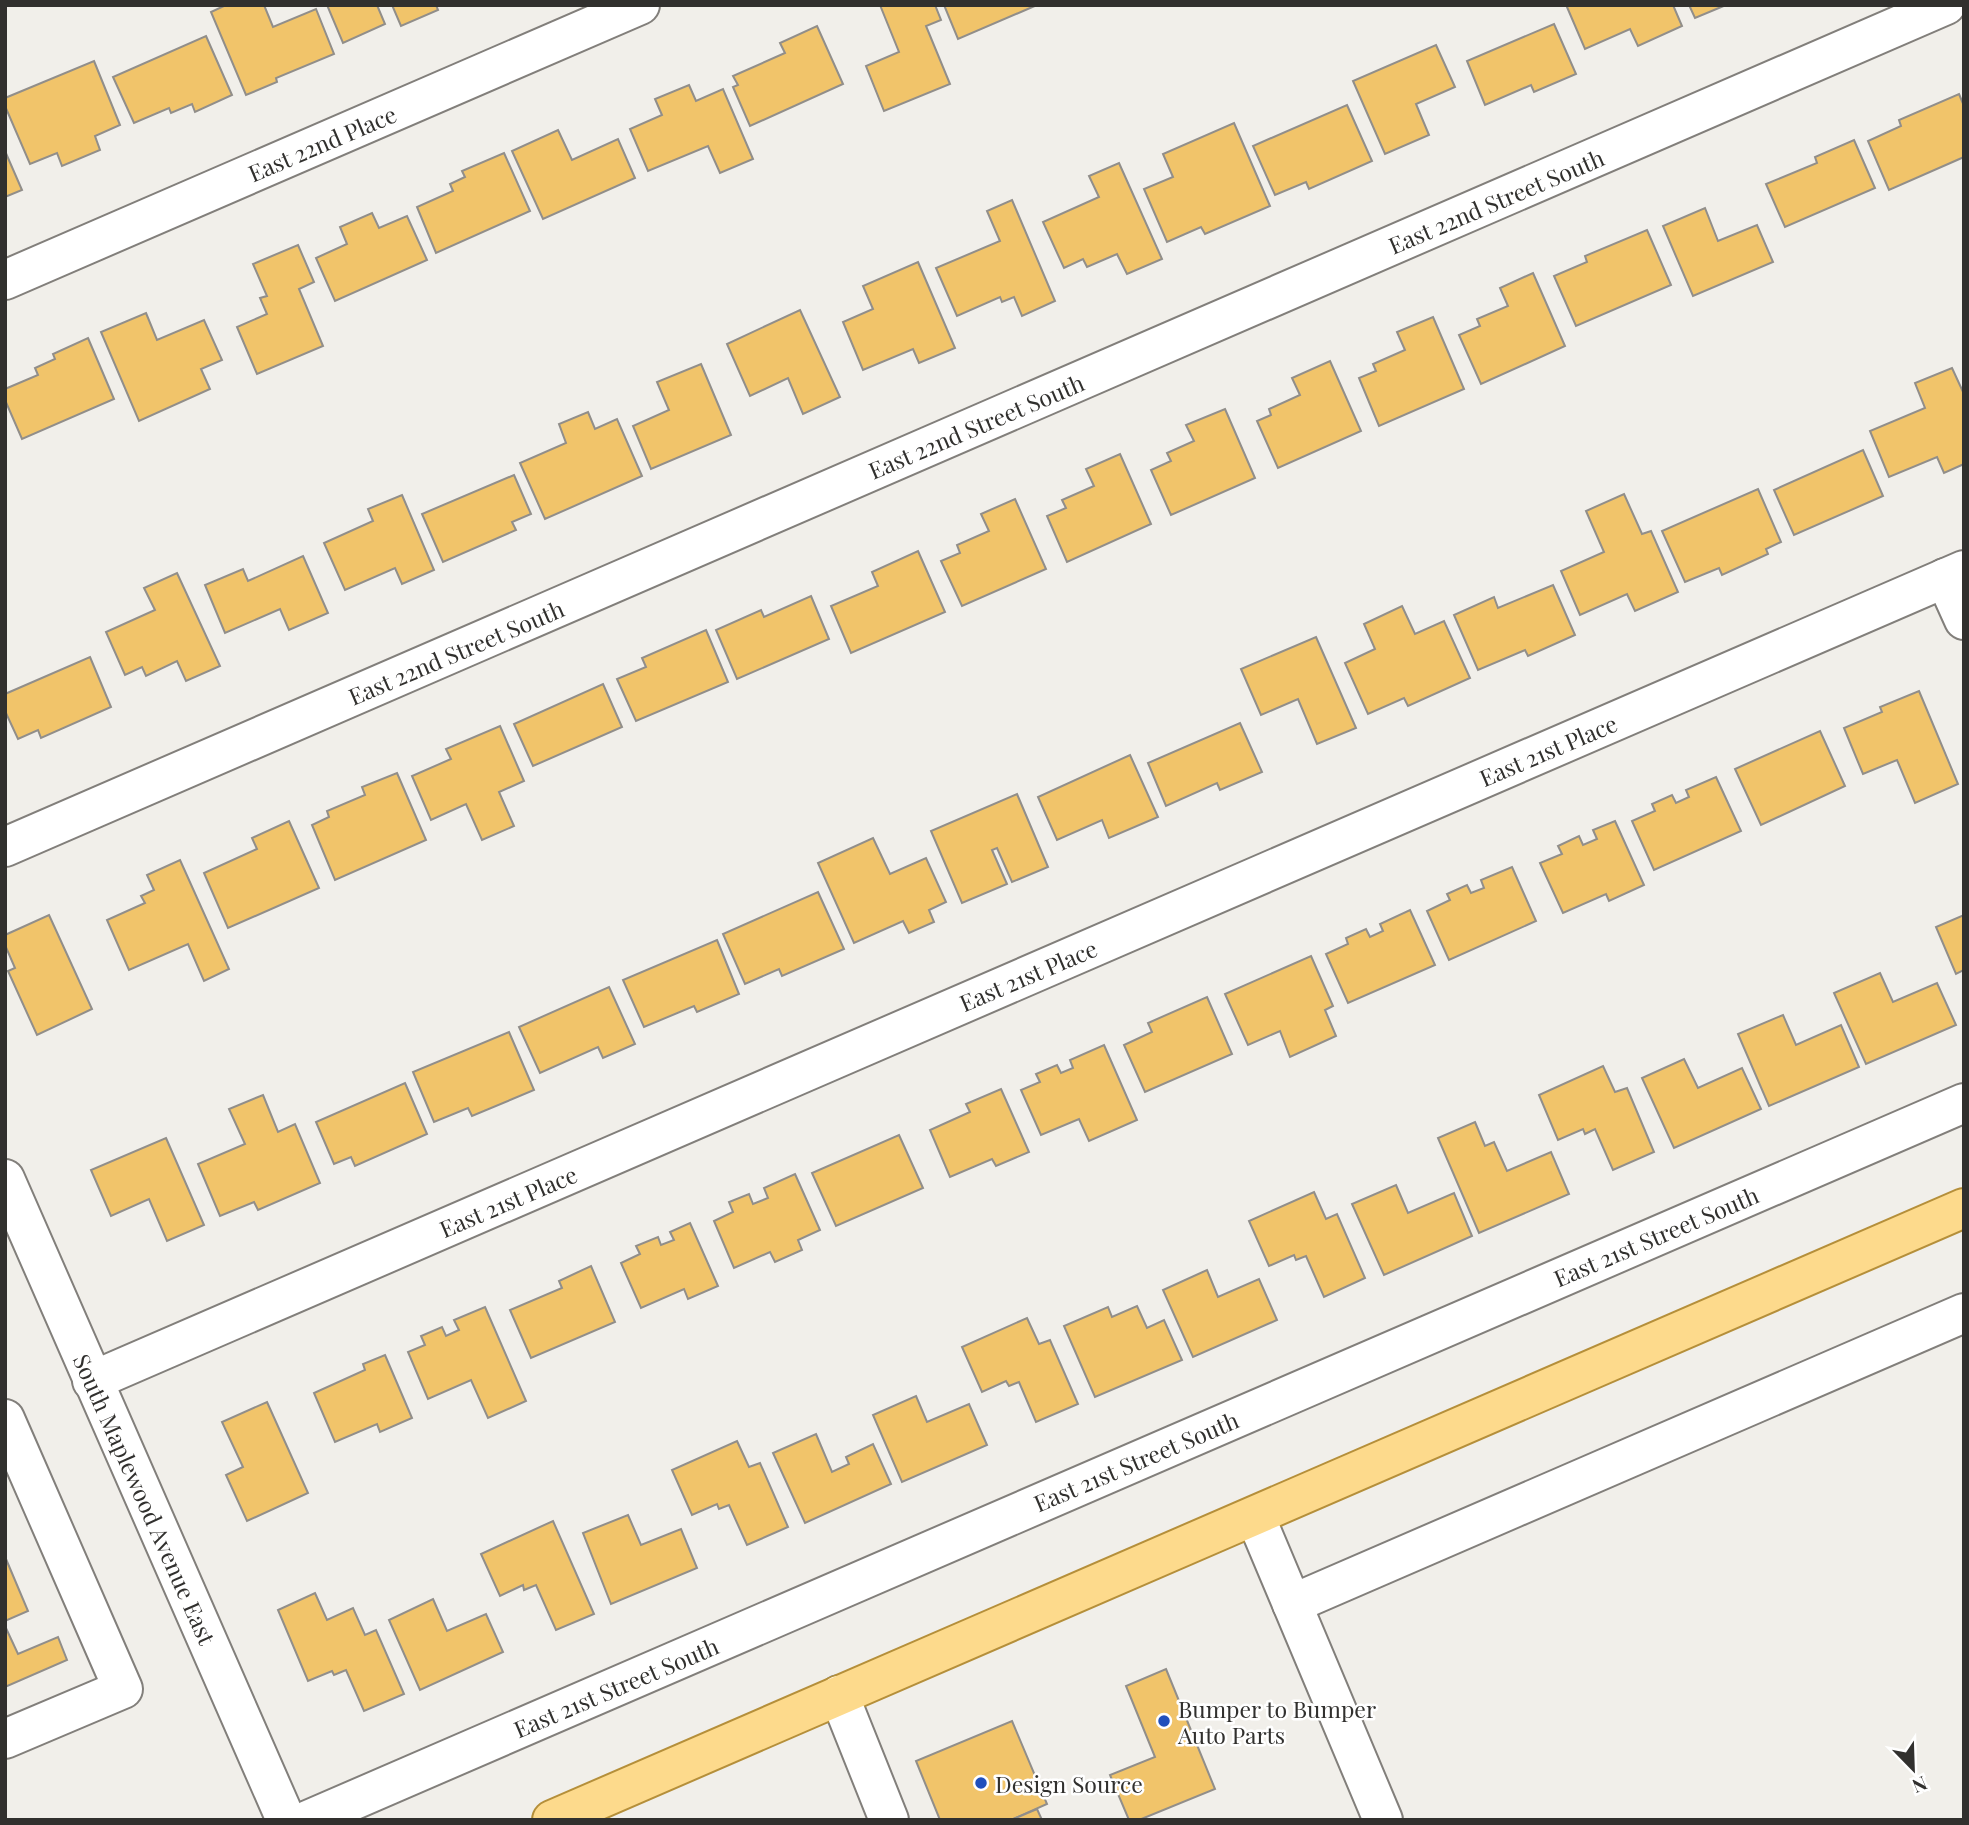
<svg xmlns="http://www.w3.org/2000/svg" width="1969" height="1825" font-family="'Playfair Display',serif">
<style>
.building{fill:#f1c46a;stroke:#918e8a;stroke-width:2}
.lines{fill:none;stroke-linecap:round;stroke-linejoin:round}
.minor-casing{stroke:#827f7b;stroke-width:42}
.major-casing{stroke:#b58f3a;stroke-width:42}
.minor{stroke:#fff;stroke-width:38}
.major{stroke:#fdda8c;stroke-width:38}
.poi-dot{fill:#204fbc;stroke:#fff;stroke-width:2.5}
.labels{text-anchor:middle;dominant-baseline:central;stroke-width:5;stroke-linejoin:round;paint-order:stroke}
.street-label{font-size:23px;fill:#31302e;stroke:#fff}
.poi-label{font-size:23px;fill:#31302e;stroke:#fff;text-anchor:start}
</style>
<rect width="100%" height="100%" fill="#f1efea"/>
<g class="building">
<polygon points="226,5 264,5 273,27 316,9 334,54 276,78 277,82 246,95 211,12"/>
<polygon points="327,5 377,5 385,24 343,43"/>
<polygon points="392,5 436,5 438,10 401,26"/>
<polygon points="880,5 935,5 941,20 926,26 950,84 884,111 866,66 899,52"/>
<polygon points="944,5 1037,5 958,39"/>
<polygon points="1570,5 1673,5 1682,26 1638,46 1630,29 1585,49 1567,7"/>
<polygon points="1689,5 1726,5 1695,18"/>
<polygon points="1554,24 1576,74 1534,92 1531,85 1485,105 1467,61"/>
<polygon points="817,26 843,84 750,126 733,87 738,85 733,76 785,53 780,43"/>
<polygon points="206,36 232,95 195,112 192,104 171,113 169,108 134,123 113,77"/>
<polygon points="1436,45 1455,87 1416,104 1429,135 1385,154 1353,81"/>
<polygon points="94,61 120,125 95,136 100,150 62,166 57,153 30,164 5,106 5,98"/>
<polygon points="689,85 696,101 723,89 753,159 720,173 708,146 648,171 630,129 662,115 655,99"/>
<polygon points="1959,94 1964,106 1964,157 1889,190 1868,141 1901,126 1899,120"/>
<polygon points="1347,105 1372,161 1309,189 1306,182 1275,195 1253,146"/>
<polygon points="1234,123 1270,206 1205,234 1201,227 1167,242 1144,189 1173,177 1163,154"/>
<polygon points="558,130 572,160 618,139 635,178 543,219 512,151"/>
<polygon points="1854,140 1875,188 1785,227 1766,184 1817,163 1815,157"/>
<polygon points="5,151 22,190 5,197"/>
<polygon points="504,153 530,211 436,253 417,207 453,191 450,184 465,177 462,171"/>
<polygon points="1119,163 1162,259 1127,274 1117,254 1087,267 1083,259 1064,268 1043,222 1099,197 1089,176"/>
<polygon points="1012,200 1055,301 1022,316 1014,297 1002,302 1000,297 957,316 936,268 1000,241 987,211"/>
<polygon points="1705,208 1718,241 1757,225 1773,262 1693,296 1663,226"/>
<polygon points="372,213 379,228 407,216 427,260 335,301 316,258 347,244 340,227"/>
<polygon points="1647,230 1671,285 1576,326 1554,276 1587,262 1585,256"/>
<polygon points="298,245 314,282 299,289 323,346 257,374 237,327 267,314 260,298 267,296 253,264"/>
<polygon points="918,262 955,348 919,363 913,349 863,370 843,322 873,309 863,286"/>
<polygon points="1533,273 1565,346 1481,384 1459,335 1480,326 1477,319 1508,306 1500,288"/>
<polygon points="800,310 840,397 803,414 788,378 750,396 727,344"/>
<polygon points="146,313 157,340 204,320 222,360 201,369 210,389 139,421 101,332"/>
<polygon points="1433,317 1464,389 1379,426 1359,378 1376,371 1373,364 1405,350 1397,332"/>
<polygon points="88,338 114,399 22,439 5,400 5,389 38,375 35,368 55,359 53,354"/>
<polygon points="1330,361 1361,431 1278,468 1257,421 1271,415 1269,409 1300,395 1292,378"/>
<polygon points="701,364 731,435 651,469 633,426 669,410 657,382"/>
<polygon points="1952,368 1964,394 1964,464 1944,473 1937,457 1889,477 1870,431 1925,408 1915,383"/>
<polygon points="1225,409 1255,478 1171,515 1151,470 1171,461 1167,453 1194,441 1186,425"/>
<polygon points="588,412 595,429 617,419 642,476 545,519 520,463 566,443 559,424"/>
<polygon points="1863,450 1883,496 1794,535 1774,490"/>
<polygon points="1120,454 1151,524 1067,562 1047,516 1066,508 1062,500 1094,486 1086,469"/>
<polygon points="514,475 531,514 512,522 516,530 443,562 422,514"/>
<polygon points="1758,489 1781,542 1766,549 1768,554 1722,575 1719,568 1685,582 1662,531"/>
<polygon points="1624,494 1642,534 1651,531 1678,592 1635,611 1627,594 1580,615 1561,571 1604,552 1586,511"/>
<polygon points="402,495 434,570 402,584 395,568 345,590 324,543 373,521 368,509"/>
<polygon points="1015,499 1046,569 962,606 941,561 960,553 957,545 989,531 981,514"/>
<polygon points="918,551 945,612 851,653 831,606 878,586 872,572"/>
<polygon points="303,556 328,613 289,630 280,609 225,633 205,585 243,569 248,581"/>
<polygon points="177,573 220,666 186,681 177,661 146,676 142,667 125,675 106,632 155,610 144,588"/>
<polygon points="1553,585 1575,635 1528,656 1525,650 1478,670 1454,615 1494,597 1498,608"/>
<polygon points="811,596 829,639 737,679 716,630 761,610 764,617"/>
<polygon points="1402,606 1415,634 1444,621 1470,678 1408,706 1404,698 1368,714 1345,663 1375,649 1364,624"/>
<polygon points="706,630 728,682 636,721 617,679 646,667 642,658"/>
<polygon points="1316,637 1356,728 1317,744 1298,699 1261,715 1241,669"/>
<polygon points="90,657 111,707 41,738 38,730 18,739 5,711 5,694"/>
<polygon points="603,684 622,727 533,766 514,724"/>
<polygon points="1919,691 1958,784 1915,803 1897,760 1863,774 1844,728 1882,712 1880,707"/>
<polygon points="1240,723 1262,772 1220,790 1217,783 1166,806 1148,763"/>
<polygon points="500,726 524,781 499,792 514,826 482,840 466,804 431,820 412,776 451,759 446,749"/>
<polygon points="1820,731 1845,786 1761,825 1735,769"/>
<polygon points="1130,755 1158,817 1109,838 1102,820 1057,840 1038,797"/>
<polygon points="397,773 426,840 335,880 312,825 329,817 327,811 365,795 362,787"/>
<polygon points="1716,777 1741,831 1654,870 1632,821 1655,811 1652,804 1672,795 1676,803 1689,797 1686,790"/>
<polygon points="1017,794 1048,867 1012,882 997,848 992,850 1007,884 962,903 931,831"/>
<polygon points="289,821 319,888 228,928 204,873 257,849 252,838"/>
<polygon points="1615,821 1644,885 1609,901 1606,894 1563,913 1540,863 1562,854 1558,846 1579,836 1583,845 1597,839 1593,830"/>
<polygon points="873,838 890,874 926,858 946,902 929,910 934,922 909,933 903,921 854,943 818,863"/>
<polygon points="180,860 229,969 204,981 188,944 129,970 107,920 145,903 141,896 154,890 147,875"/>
<polygon points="1512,867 1536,921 1449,960 1427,911 1450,900 1447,894 1467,885 1471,893 1484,888 1481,880"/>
<polygon points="818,892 844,949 782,976 779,969 745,984 723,934"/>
<polygon points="1410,910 1435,965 1348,1003 1326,954 1348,944 1346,938 1366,929 1370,937 1383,931 1380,924"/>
<polygon points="49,915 92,1009 37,1035 8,971 15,968 5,945 5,935"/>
<polygon points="1964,915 1964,970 1956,974 1936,927"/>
<polygon points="717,940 739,994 697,1012 694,1006 644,1027 623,980"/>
<polygon points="1311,956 1333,1006 1325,1010 1336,1036 1290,1057 1280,1031 1248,1045 1225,994"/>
<polygon points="1880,973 1893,1002 1937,983 1956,1025 1866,1064 1834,993"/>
<polygon points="609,987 635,1044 603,1058 598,1047 540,1073 519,1027"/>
<polygon points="1207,997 1232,1054 1145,1092 1124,1045 1152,1032 1148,1023"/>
<polygon points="1783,1015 1796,1045 1841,1025 1859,1067 1769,1106 1738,1034"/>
<polygon points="509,1032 534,1090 472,1116 468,1108 434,1122 413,1072"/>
<polygon points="1104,1045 1137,1120 1089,1141 1079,1119 1041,1135 1021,1090 1040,1082 1036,1074 1057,1065 1061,1073 1073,1068 1070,1060"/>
<polygon points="1684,1059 1698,1088 1742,1068 1761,1109 1674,1148 1642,1078"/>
<polygon points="1603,1066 1615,1092 1627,1088 1654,1152 1613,1170 1595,1129 1585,1134 1583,1129 1558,1140 1539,1095"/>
<polygon points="405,1083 427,1134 355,1166 351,1157 334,1164 316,1122"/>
<polygon points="1001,1089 1029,1152 996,1166 992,1159 950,1177 930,1130 970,1112 966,1104"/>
<polygon points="263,1095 278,1132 295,1124 320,1183 258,1210 254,1202 220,1216 198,1164 245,1144 229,1109"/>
<polygon points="1475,1122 1485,1146 1494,1142 1507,1171 1551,1152 1569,1194 1479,1233 1438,1138"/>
<polygon points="899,1135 923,1188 836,1226 812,1173"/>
<polygon points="166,1138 204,1225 167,1241 149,1199 111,1216 91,1170"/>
<polygon points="795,1174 820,1230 798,1240 802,1250 775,1262 770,1252 734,1268 714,1221 733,1212 729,1202 749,1194 753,1204 768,1198 764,1188"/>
<polygon points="1396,1185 1408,1213 1454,1193 1472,1236 1384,1275 1352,1204"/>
<polygon points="1314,1192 1326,1219 1337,1214 1365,1278 1324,1297 1306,1256 1296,1260 1294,1255 1269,1266 1249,1221"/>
<polygon points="690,1223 718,1286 688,1299 684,1289 641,1308 621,1263 640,1254 636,1246 658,1237 661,1245 674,1240 670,1232"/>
<polygon points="591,1266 615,1322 531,1358 510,1310 562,1288 559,1281"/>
<polygon points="1207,1270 1218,1297 1259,1279 1277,1320 1193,1357 1163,1290"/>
<polygon points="1137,1306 1147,1328 1164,1320 1182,1360 1095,1397 1064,1326 1108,1307 1112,1317"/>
<polygon points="485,1307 526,1401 488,1418 471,1380 428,1399 408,1352 425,1345 421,1336 442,1327 446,1336 459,1330 454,1320"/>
<polygon points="1027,1318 1039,1344 1050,1340 1078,1404 1036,1422 1019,1382 1009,1386 1006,1381 982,1392 962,1347"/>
<polygon points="385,1355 412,1418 380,1432 377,1424 335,1442 314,1393 365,1370 363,1364"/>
<polygon points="916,1396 927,1422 969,1404 987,1445 902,1482 873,1415"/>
<polygon points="267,1402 308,1493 247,1521 226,1475 243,1467 222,1422"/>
<polygon points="816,1434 832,1472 849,1464 846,1457 873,1444 891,1484 805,1523 773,1453"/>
<polygon points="737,1441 749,1467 760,1463 788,1527 747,1545 729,1505 719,1509 717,1504 692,1515 672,1470"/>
<polygon points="628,1515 641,1545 681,1529 697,1568 611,1604 583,1533"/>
<polygon points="553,1521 594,1614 556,1630 536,1585 524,1590 523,1585 500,1596 481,1554"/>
<polygon points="6,1559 28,1611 5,1621 5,1560"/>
<polygon points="315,1593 327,1620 353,1608 365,1635 376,1630 404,1694 364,1711 346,1670 334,1675 332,1671 308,1681 278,1610"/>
<polygon points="433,1599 447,1631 486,1614 503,1652 420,1690 389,1620"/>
<polygon points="5,1626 18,1654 58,1637 67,1660 5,1687"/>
<polygon points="1166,1669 1215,1789 1139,1820 1129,1820 1110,1775 1155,1757 1126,1686"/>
<polygon points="1012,1721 1047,1804 1011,1820 940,1820 916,1761"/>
<polygon points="1037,1809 1042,1820 1011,1820"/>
</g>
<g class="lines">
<defs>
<g id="minor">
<polyline points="5,280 640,5"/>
<polyline points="1945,578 1964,620"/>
<polyline points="5,847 1946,5"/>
<polyline points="5,1179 286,1820"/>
<polyline points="92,1381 1964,570"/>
<polyline points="5,1419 123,1689 5,1739"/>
<polyline points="1255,1516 1383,1820"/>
<polyline points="1292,1604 1964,1313"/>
<polyline points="839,1695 889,1820"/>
<polyline points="308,1820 1964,1103"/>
</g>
<polyline id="major" points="552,1820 1964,1208"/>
</defs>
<use href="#minor" class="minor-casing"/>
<use href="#major" class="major-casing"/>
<use href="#minor" class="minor"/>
<use href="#major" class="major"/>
</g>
<g class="poi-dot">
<circle cx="1164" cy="1721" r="7"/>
<circle cx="981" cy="1783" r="7"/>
</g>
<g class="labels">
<g class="street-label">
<text transform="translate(322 143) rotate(-23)">East 22nd Place</text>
<text transform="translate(1496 201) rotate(-23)">East 22nd Street South</text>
<text transform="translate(976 426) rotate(-23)">East 22nd Street South</text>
<text transform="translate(456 652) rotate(-23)">East 22nd Street South</text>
<text transform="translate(1548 750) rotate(-23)">East 21st Place</text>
<text transform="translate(1028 975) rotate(-23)">East 21st Place</text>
<text transform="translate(508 1201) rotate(-23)">East 21st Place</text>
<text transform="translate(1656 1236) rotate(-23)">East 21st Street South</text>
<text transform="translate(1136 1461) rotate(-23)">East 21st Street South</text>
<text transform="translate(145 1499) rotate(66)">South Maplewood Avenue East</text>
<text transform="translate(616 1687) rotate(-23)">East 21st Street South</text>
</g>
<g class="poi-label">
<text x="1178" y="1708">Bumper to Bumper<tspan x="1178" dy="26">Auto Parts</tspan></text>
<text x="995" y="1783">Design Source</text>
</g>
</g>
<rect width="1969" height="1825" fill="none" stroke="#31302e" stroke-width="14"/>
<g transform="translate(1913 1769) rotate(157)" stroke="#ffffff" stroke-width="5" paint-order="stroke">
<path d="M0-5L12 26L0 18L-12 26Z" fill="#31302e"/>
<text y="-10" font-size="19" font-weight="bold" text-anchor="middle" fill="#31302e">N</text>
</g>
</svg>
